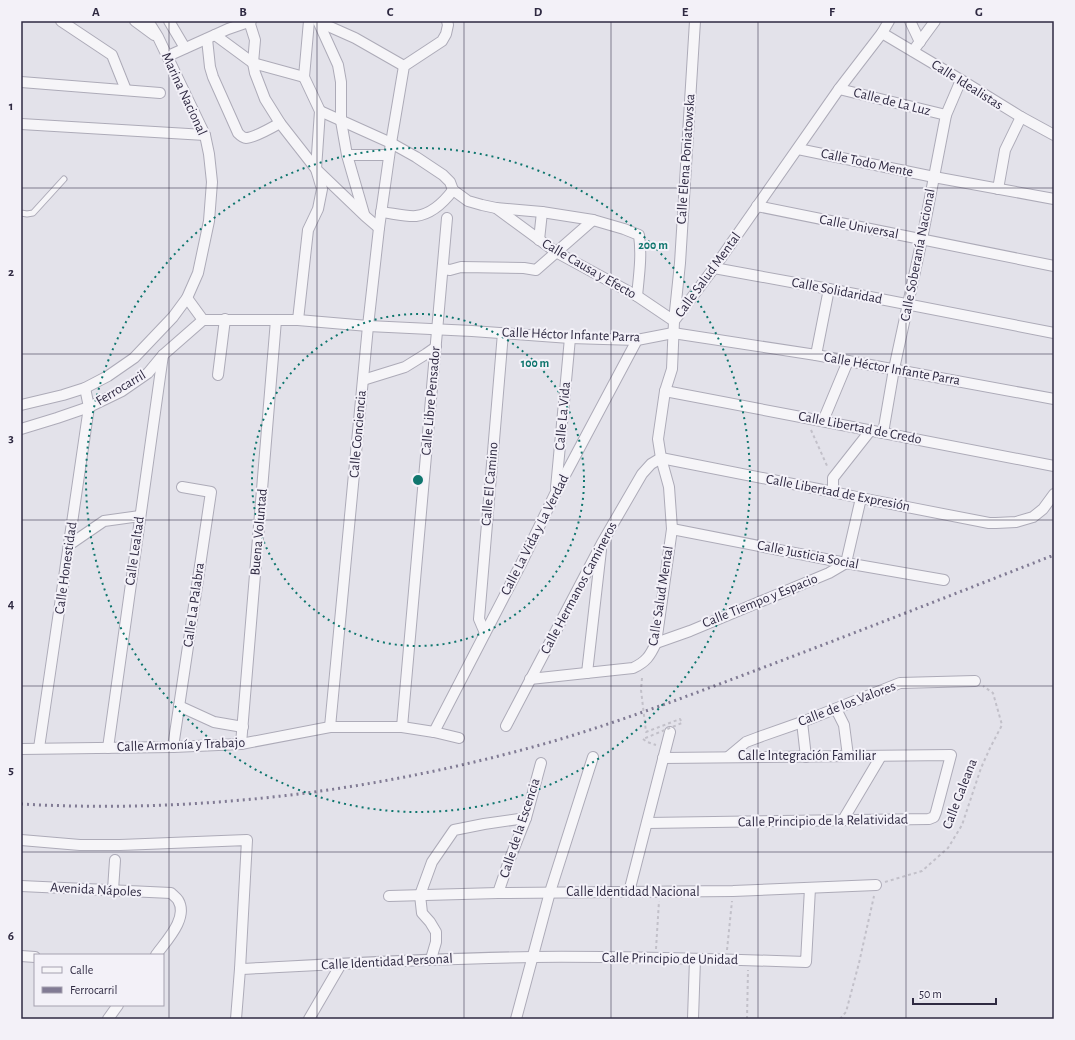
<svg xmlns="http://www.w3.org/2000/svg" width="1075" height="1040" font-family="'Alegreya Sans',sans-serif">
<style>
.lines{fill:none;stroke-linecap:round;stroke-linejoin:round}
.lane-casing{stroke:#adabb8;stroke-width:7}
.street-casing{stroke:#adabb8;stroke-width:12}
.path{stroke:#c2c0c9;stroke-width:2;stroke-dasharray:3 3;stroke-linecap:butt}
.lane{stroke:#f6f5f8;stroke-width:5}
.street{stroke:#f6f5f8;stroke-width:10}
.rail{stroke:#817b94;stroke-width:3;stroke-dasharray:2 4;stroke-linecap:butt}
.path-bridge{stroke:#c2c0c9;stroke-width:2;stroke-dasharray:3 3;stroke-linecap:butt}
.grid{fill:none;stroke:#2f2a42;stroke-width:1;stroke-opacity:0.55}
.ring{fill:none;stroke:#0f766e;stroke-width:2;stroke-dasharray:2 4}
.labels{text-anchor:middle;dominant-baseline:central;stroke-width:4;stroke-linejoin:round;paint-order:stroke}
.street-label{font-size:14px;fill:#2f2a42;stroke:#f3f1f8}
.centre{fill:#0f766e;stroke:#f3f1f8;stroke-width:2}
.ring-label{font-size:12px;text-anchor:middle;font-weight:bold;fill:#0f766e;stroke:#f3f1f8;stroke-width:4;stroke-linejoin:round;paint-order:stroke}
.neatline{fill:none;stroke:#2f2a42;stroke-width:1.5}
.grid-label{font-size:13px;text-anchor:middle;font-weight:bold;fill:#2f2a42}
</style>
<rect width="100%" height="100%" fill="#e3e2ea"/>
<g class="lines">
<defs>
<polyline id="lane" points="21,213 27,214 33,213 64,179"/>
<g id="street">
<polyline points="61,21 112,55 126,90"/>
<polyline points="135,21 154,35"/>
<polyline points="169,21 185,48"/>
<polyline points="249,21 255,40 253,63 255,73 265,99 280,123 316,169 365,216 379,228"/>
<polyline points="318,21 338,65 341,82 341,121 347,155 364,214"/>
<polyline points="910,21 920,42"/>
<polyline points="319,22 355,38 404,66"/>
<polyline points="882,33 961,80 1021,117 1054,135"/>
<polyline points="215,35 253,63 304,77"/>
<path d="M207,39L210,67L213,77L238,133C240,135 243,138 246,138C253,138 273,127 280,123"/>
<polyline points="913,51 935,21"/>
<polyline points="168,56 228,29 251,21"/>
<polyline points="21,82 160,93"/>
<polyline points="839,89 946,115"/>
<polyline points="320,111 391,143 416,157 443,175 450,182 453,190 468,201 482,205 496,208 556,252 637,296 674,321 680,263 695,21"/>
<polyline points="21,124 205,135"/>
<polyline points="798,149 934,177 1054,199"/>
<polyline points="347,155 389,155"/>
<polyline points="998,189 1005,150 1021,117"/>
<polyline points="757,206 1054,266"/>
<path d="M496,208L542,212L593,220L624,229L639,235C642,255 639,275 637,296"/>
<path d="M381,212C391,213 407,217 416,216C432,214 444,202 453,190"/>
<polyline points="539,240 542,212"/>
<polyline points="714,268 829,289 1054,333"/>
<polyline points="443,269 450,270 461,267 524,268 536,270 593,220"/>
<polyline points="187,298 203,320"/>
<polyline points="203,320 298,320 368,326 472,331 570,338 637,340 673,333 816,355 1054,399"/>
<polyline points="298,320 308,230 318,209 322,189 316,169 320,111 304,77 309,21"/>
<polyline points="816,355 829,289"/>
<polyline points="218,375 225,319"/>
<polyline points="363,380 405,367 426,354 436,347"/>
<polyline points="665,391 806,418 1054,466"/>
<polyline points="21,405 63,395 85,388 108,376 134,358 173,317 187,298 198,273 209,221 212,182 209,154 205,135 158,37 148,21"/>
<polyline points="823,421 848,361"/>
<polyline points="21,429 57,418 89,407 122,391 148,373 163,355 203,320"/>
<polyline points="883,433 894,369 922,239 946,115 961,80"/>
<polyline points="556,488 570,338"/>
<polyline points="833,492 833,478 870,431"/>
<polyline points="672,529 846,563 944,580"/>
<polyline points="69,545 104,521 140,516"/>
<polyline points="485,633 479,619 503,333"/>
<polyline points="656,643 690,631 829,573 846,563 861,498"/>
<polyline points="587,673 601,550"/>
<path d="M530,679L633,668C646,662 650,656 656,643L672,529L669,487L661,458L658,439L665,391L672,369L674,321L714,268L839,89L882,33L889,21"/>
<polyline points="179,706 214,722 243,727"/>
<polyline points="836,709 844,725 848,756"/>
<polyline points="802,722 806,757"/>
<polyline points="506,726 602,543 642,474 651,464 661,458 833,492 861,498 989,523 996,523 1016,522 1033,517 1043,509 1054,494"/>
<polyline points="330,727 368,326 379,228 391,143 404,66 442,41 446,34 448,25 447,21"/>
<polyline points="402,727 447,218"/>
<polyline points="434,732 522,562 555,494 637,340"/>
<polyline points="241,744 276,320"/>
<polyline points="173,747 211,492 182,487"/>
<polyline points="39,748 89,407 85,388"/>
<polyline points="108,748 163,355"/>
<polyline points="21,749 173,747 241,744 330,727 402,727 434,732 459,738"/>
<polyline points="728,757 746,742 762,736 802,722 900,683 975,681"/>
<polyline points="843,820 881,756"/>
<polyline points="647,823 929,819 934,817 936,812 951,755 663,758"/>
<polyline points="21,840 80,845 120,845 247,840 240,969 236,1019"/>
<path d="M21,886L171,893C173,895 176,897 178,900C189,918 166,941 156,955"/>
<polyline points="113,890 115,860"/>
<polyline points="629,892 670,732"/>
<polyline points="498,893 509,861 526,818 541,763"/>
<polyline points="389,896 498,893 733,891 876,885"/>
<polyline points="21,956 35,957"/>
<polyline points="431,959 436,942 436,932 430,922 422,913 420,895 432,862 454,830 484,824 526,818"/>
<path d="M240,969C338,964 436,958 534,957C624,956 715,959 806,962L810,888"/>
<polyline points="108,1019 118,1005"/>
<polyline points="309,1019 341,964"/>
<polyline points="516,1019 550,892 593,757"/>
<polyline points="693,1019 695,959"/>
</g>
</defs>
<use href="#lane" class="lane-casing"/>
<use href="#street" class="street-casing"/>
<g class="path">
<polyline points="811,430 828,468"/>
<polyline points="643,739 647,742 656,745"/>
<polyline points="885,882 922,871 948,848 962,825 981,768 990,748 1002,725 993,693 983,686"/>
<polyline points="656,949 659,901"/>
<polyline points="727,950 732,901"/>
<polyline points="747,1019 748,970"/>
<polyline points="840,1019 846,1012 859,963 874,896"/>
</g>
<use href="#lane" class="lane"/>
<use href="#street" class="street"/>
<path class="rail" d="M21,804C201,814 381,791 554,741C625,720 693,694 762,668C860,631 957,593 1054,555"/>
<polyline class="path-bridge" points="642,678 641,690 646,732 680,719 682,723 643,739"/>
</g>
<path class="grid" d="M169,21V1019M317,21V1019M464,21V1019M611,21V1019M758,21V1019M906,21V1019M21,188H1054M21,354H1054M21,520H1054M21,686H1054M21,852H1054"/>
<g class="ring">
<circle cx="418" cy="480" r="166"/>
<circle cx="418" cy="480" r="332"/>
</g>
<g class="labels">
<g class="street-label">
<text transform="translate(967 85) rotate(32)">Calle Idealistas</text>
<text transform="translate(184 94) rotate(65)">Marina Nacional</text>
<text transform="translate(892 102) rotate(14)">Calle de La Luz</text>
<text transform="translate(686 159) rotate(-86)">Calle Elena Poniatowska</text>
<text transform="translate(867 163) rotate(12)">Calle Todo Mente</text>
<text transform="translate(859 227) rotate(11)">Calle Universal</text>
<text transform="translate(918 255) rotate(-79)">Calle Soberanía Nacional</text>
<text transform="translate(589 269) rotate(30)">Calle Causa y Efecto</text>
<text transform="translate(708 275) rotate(-54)">Calle Salud Mental</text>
<text transform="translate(837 291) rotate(11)">Calle Solidaridad</text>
<text transform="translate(571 335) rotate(2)">Calle Héctor Infante Parra</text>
<text transform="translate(892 369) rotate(10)">Calle Héctor Infante Parra</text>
<text transform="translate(121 388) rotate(-31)">Ferrocarril</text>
<text transform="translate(431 401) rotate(-85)">Calle Libre Pensador</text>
<text transform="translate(563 416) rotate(-85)">Calle La Vida</text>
<text transform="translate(860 428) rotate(11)">Calle Libertad de Credo</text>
<text transform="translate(358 434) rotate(-85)">Calle Conciencia</text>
<text transform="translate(490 484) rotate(-85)">Calle El Camino</text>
<text transform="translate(838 493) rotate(11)">Calle Libertad de Expresión</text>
<text transform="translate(259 532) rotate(-85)">Buena Voluntad</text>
<text transform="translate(535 535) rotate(-63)">Calle La Vida y La Verdad</text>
<text transform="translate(135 551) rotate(-82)">Calle Lealtad</text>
<text transform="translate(808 555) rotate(11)">Calle Justicia Social</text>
<text transform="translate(66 568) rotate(-82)">Calle Honestidad</text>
<text transform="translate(579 588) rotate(-62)">Calle Hermanos Camineros</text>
<text transform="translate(661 596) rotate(-81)">Calle Salud Mental</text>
<text transform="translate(760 601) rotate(-22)">Calle Tiempo y Espacio</text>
<text transform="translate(194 605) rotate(-82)">Calle La Palabra</text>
<text transform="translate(847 704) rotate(-21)">Calle de los Valores</text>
<text transform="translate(181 745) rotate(-2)">Calle Armonía y Trabajo</text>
<text x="807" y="756">Calle Integración Familiar</text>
<text transform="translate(960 794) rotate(-69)">Calle Galeana</text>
<text transform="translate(823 821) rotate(-1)">Calle Principio de la Relatividad</text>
<text transform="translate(520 828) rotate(-72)">Calle de la Escencia</text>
<text transform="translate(96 890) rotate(3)">Avenida Nápoles</text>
<text x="633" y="892">Calle Identidad Nacional</text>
<text transform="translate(670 959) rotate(1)">Calle Principio de Unidad</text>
<text transform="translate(387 962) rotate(-3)">Calle Identidad Personal</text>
</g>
</g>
<circle cx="418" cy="480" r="6" class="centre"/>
<g class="ring-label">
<text x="653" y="249">200 m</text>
<text x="535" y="367">100 m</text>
</g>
<rect width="1075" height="1040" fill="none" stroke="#f3f1f8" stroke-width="44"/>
<rect x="34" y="954" width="130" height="52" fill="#f3f1f8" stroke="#a5a1af"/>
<rect x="42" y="967" width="20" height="6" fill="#f6f5f8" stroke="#a5a1af"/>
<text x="70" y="974" font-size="12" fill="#2f2a42">Calle</text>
<rect x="42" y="987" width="20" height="6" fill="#817b94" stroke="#a5a1af"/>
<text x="70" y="994" font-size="12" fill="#2f2a42">Ferrocarril</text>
<path d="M913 998v6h83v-6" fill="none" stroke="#2f2a42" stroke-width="2"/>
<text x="919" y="998" font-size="12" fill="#2f2a42" stroke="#f3f1f8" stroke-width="3" paint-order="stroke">50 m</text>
<rect x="22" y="22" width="1031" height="996" class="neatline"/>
<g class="grid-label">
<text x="96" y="16">A</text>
<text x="243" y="16">B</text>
<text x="390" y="16">C</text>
<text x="538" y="16">D</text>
<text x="685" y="16">E</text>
<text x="832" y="16">F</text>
<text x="979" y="16">G</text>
<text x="11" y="110">1</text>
<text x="11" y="276">2</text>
<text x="11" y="442">3</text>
<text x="11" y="608">4</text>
<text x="11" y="774">5</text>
<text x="11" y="940">6</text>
</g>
</svg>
